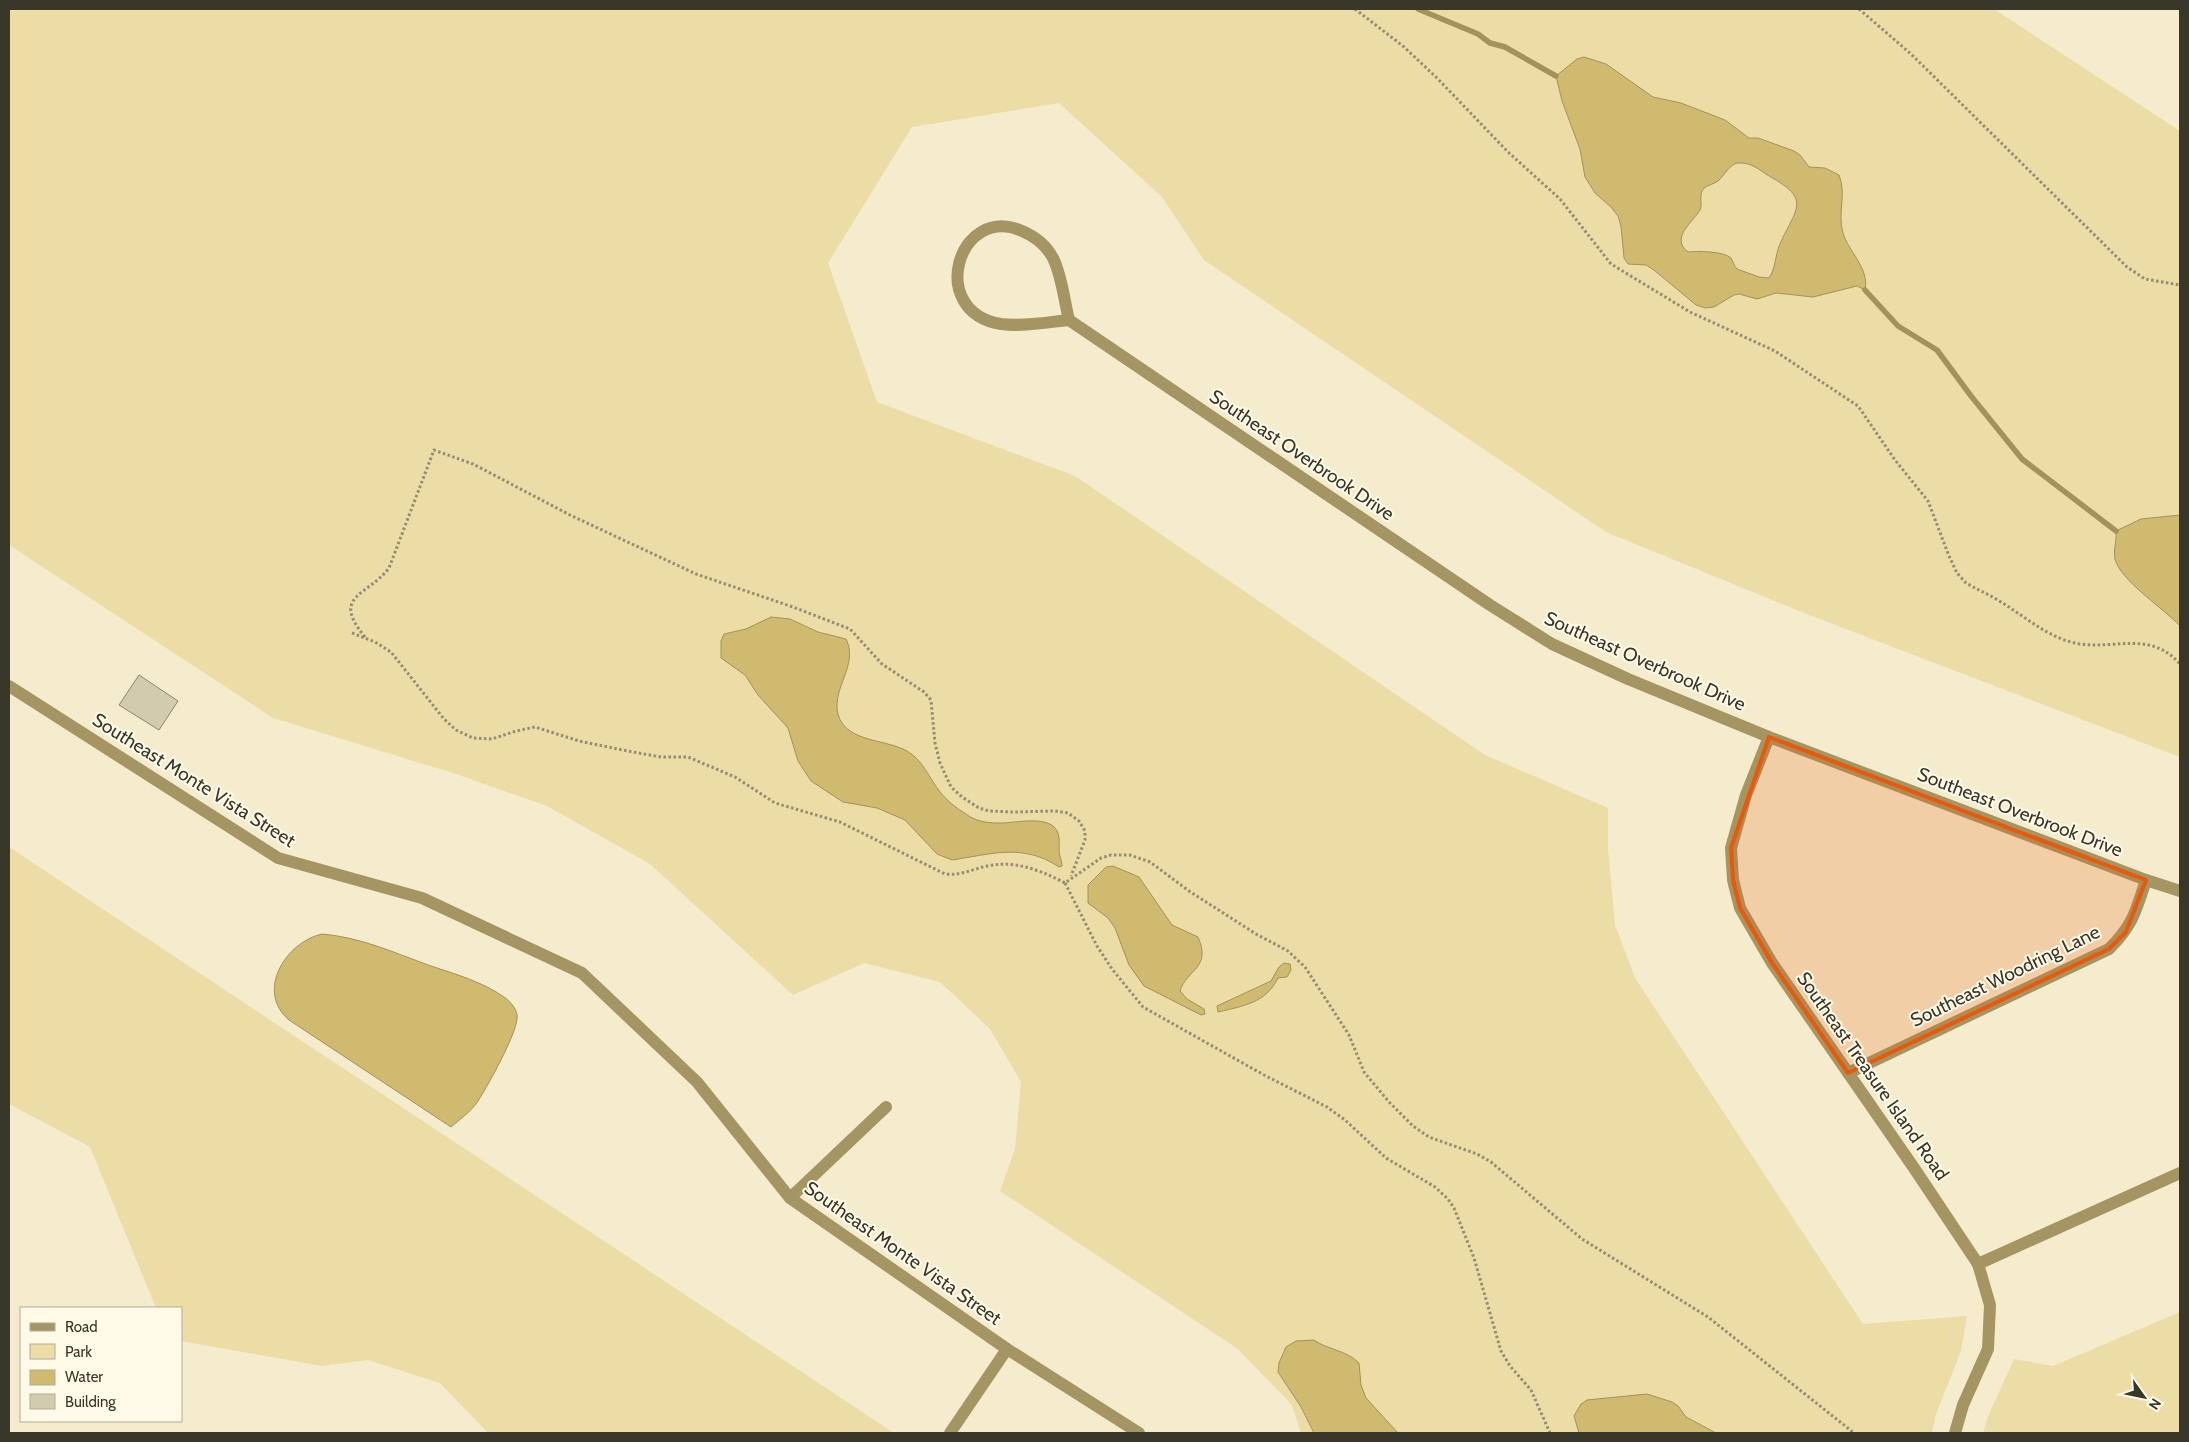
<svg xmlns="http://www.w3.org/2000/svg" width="2189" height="1442" font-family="Cabin,sans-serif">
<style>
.green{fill:#ecdca5}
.water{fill:#cfba70;stroke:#a2925b;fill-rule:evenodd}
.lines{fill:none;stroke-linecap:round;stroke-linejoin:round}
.stream{stroke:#a2925b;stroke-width:5.5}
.building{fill:#d3cbad;stroke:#8d856a}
.path{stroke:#938d78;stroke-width:3;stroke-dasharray:2.5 2.5;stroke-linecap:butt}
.minor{stroke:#a49563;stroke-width:12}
.marked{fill:#e8590c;fill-opacity:0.2;stroke:#e8590c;stroke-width:4;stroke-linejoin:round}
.labels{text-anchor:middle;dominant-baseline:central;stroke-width:4;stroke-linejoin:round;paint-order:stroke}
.street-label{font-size:19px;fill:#39362a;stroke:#fffae8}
</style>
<rect width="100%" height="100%" fill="#f5ecce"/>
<g class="green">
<polygon points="9,9 1994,9 2180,131 2180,757 1804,613 1606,532 1204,260 1162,197 1059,103 912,127 828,263 877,402 1075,476 1485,755 1608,808 1608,848 1615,925 1635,978 1863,1324 1967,1316 1961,1351 1936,1414 1932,1433 1301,1433 1292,1405 1238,1349 1000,1191 1015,1149 1021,1082 990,1029 940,982 864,963 793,995 650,864 547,806 453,773 273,718 9,545"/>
<polygon points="9,847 894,1433 488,1433 440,1383 368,1360 322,1366 181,1341 181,1308 156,1308 90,1147 9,1104"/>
<polygon points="2180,1312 2180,1433 1983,1433 1989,1414 2014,1359 2053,1366"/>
</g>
<g class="water">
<path d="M1584,57L1606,64L1653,97L1681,103L1725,120L1749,138H1758L1794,151L1800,155L1809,167L1825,168L1839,175C1847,194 1837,213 1843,233C1848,251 1870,269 1865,290L1857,286L1813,297L1776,293L1757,299L1739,294L1734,295L1714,307L1705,308L1696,305L1654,270L1646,265L1628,264L1624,258L1621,226L1618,216L1611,207L1595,193L1585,177L1580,149L1562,101L1556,76L1577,59ZM1737,163C1751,162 1758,169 1769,176C1813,200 1795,209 1780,244C1775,255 1776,268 1769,278L1759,277L1737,269C1734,266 1733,261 1731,258C1724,251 1697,251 1688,252C1670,238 1692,223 1700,210C1703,204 1698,195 1704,188C1708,185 1714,184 1718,181C1725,175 1728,166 1737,163Z"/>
<path d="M2180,515V626C2163,608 2120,580 2115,559C2113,550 2117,540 2116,531L2141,519Z"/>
<path d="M771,617L790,619L818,632L846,639C858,663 836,683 837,708C840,743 884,738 907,751C923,760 929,778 940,792C947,801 956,808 966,814C975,821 986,823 998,823C1013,824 1051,813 1058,833C1060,839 1059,846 1059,852C1060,857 1062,862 1062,866L1059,867C1023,843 992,854 952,860L937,854L905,820L877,808L843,802L811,781L798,761L788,728L758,695L745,675L721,658V641L724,634L746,629Z"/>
<path d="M1113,866L1139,877L1172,925L1198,937C1212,968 1187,969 1180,991L1187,999L1204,1009L1205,1014L1201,1015L1144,986L1129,965L1115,928L1108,918L1088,903V885L1106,867Z"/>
<path d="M322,934C360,937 395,953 431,966C455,974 483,982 504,997C510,1001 516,1008 517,1015C520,1029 485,1091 476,1104C469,1113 459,1120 451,1127L289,1020C255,991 286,942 322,934Z"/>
<path d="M1284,963L1290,964L1291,970L1287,977L1278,978C1266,1003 1243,1006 1218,1012L1217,1006L1271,981L1279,967Z"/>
<path d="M1314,1340C1328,1350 1346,1350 1359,1363L1361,1385L1366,1398L1398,1433H1314L1301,1407L1278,1372L1279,1363L1286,1347L1296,1341Z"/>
<polygon points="1647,1394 1672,1402 1678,1406 1686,1417 1716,1433 1579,1433 1574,1416 1581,1404 1587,1400"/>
</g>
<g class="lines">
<g class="stream">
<polyline points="1418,9 1478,34 1490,43 1505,47 1556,76"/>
<polyline points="1865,290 1898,326 1937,350 1971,396 2022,459 2116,531"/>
</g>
</g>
<polygon class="building" points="139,675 178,701 159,730 119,705"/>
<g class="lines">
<g class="path">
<path d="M1355,9L1403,46L1437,78L1508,152L1560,199L1611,264L1690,312L1775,351L1858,406L1895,460L1928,501L1949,556L1957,573L1966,583C1976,589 1986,593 1996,599C2024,615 2048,639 2080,644C2118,649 2151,631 2180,664"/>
<polyline points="1859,9 1911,54 2127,267 2145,279 2180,285"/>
<path d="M352,633L375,642L391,652L444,719L456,730L473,738L492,739L516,731L535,727L579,741L633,752L661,757H688L735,777L775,803L840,822L945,874C960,876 973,869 987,866C1015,860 1040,870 1065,883L1101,858L1111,855H1130L1150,862L1189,891L1256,934L1288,951L1305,967L1349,1035L1364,1072L1389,1102L1413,1126L1429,1137L1477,1154L1491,1162L1582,1239L1708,1317L1854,1433"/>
<path d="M365,637C330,595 368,596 389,568L434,450L473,464L570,515L696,574L793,607L850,629L882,664L924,692L931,700L935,743L940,763L951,787L962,797L979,808L989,811L1013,812L1055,811L1068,813L1079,821L1085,831V840L1071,876"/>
<polyline points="1065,883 1097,946 1112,969 1143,1007 1264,1075 1327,1107 1345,1120 1386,1158 1435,1187 1448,1199 1454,1208 1474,1258 1501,1351 1510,1366 1531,1390 1550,1433"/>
</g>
<g class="minor">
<path d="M1069,320C1064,300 1062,276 1053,258C1046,245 1034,236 1022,231C958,203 926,312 1001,324C1023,327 1048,322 1069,320L1490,605L1552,644L1628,679L1769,737L2146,880L2180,891"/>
<polyline points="9,686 278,858 422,898 582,973 697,1082 790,1198 1007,1349 1139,1433"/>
<polyline points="1769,737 1746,795 1731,848 1733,880 1740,908 1772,963 1914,1168 1978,1264 1990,1305 1988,1349 1963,1405 1955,1433"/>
<path d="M1848,1073L2109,949C2133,925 2136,911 2146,880"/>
<polyline points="790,1198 886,1107"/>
<polyline points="1978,1264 2180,1173"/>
<polyline points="950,1433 1007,1349"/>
</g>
</g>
<path class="marked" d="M1769,737L2146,880L2126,932L2109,949L1848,1073L1772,963L1740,908L1733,880L1731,848Z"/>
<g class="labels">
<g class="street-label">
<text transform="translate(1302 455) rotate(34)">Southeast Overbrook Drive</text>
<text transform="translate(1645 661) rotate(24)">Southeast Overbrook Drive</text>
<text transform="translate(194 780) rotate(32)">Southeast Monte Vista Street</text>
<text transform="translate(2020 812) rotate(21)">Southeast Overbrook Drive</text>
<text transform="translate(2005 976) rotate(-26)">Southeast Woodring Lane</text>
<text transform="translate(1873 1076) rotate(55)">Southeast Treasure Island Road</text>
<text transform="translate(903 1253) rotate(35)">Southeast Monte Vista Street</text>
</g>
</g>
<rect width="2189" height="1442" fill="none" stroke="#39362a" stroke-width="20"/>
<rect x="20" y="1307" width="162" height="115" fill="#fffae8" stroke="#b0ac9c"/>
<rect x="30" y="1323" width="25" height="8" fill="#a49563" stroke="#b0ac9c"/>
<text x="65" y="1332" font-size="15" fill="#39362a">Road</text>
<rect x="30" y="1344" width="25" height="15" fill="#ecdca5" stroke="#b0ac9c"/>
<text x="65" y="1357" font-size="15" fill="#39362a">Park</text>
<rect x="30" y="1370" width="25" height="15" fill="#cfba70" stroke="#b0ac9c"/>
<text x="65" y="1382" font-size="15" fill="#39362a">Water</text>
<rect x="30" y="1394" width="25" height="15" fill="#d3cbad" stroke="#b0ac9c"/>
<text x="65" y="1407" font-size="15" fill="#39362a">Building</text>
<g transform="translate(2144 1397) rotate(123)" stroke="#fffae8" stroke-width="4" paint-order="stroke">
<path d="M0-4L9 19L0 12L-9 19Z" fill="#39362a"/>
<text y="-8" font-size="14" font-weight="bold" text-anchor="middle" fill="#39362a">N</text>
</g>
</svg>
